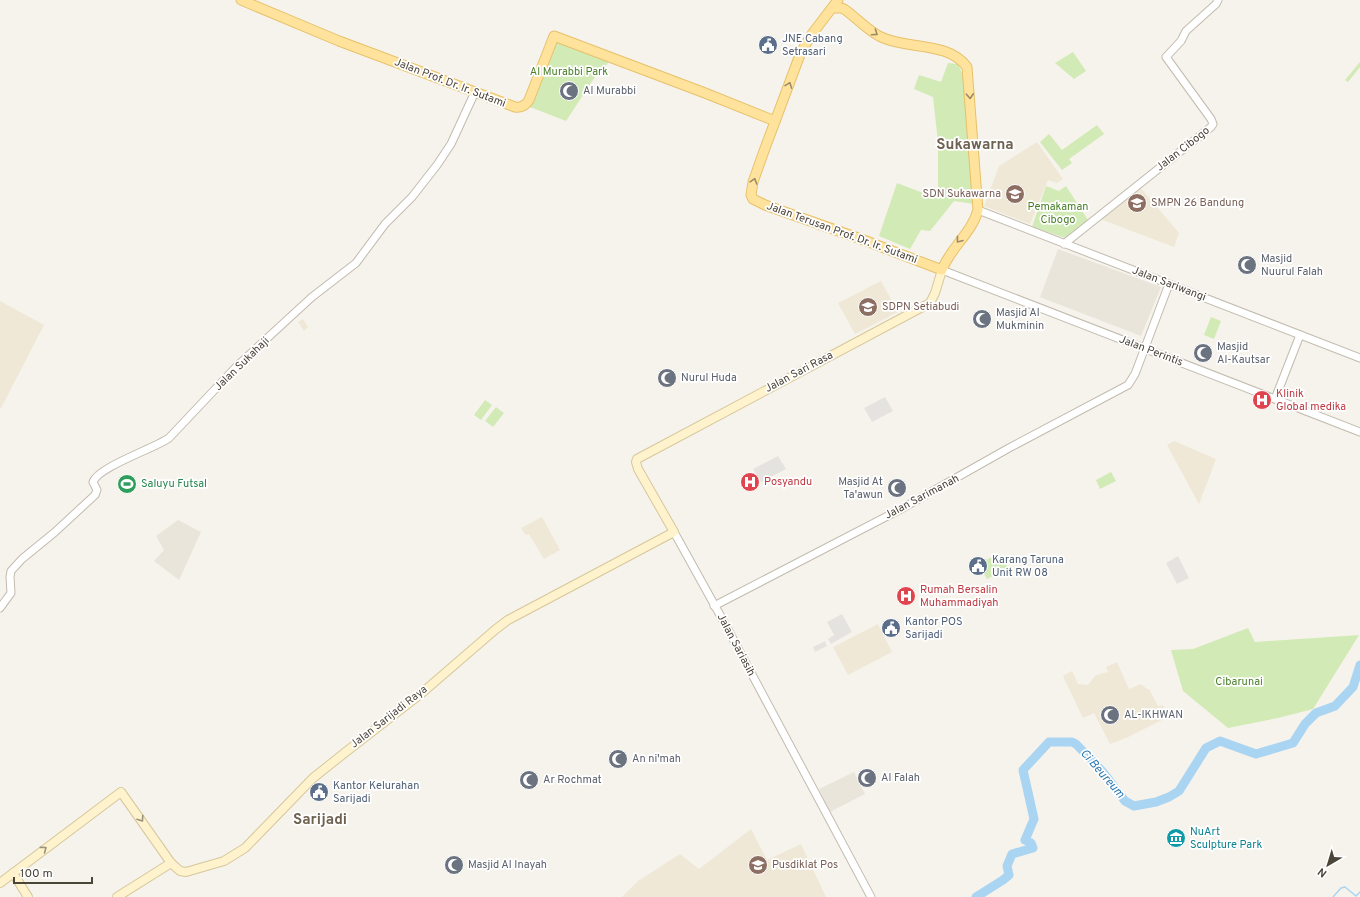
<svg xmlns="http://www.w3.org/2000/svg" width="1360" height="897" font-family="Overpass,sans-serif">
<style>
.residential{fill:#eae5da}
.education{fill:#efe8d6}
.green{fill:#d2eab5}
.parking{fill:#e5e3e0}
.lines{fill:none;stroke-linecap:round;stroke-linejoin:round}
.stream{stroke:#a9d4f2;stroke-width:1.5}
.river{stroke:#a9d4f2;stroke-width:9}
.tertiary-casing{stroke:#c2bbae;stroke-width:9}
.secondary-casing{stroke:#d6c79b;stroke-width:10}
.primary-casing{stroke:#e6c16a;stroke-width:11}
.tertiary{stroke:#fff;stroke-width:7}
.secondary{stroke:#fff3cd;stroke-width:8}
.primary{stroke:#ffe39c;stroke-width:9}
.oneway{stroke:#9c8c66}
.oneway2{stroke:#9c937c}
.labels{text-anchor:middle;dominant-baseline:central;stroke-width:3.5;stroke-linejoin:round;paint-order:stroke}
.service-label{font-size:11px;fill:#4e5e75;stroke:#fff;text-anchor:start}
.park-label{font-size:11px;fill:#4a7f2a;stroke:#fff}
.street-label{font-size:11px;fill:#4b4439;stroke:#fff}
.worship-label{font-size:11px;fill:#5b616d;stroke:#fff;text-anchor:start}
.education-label{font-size:11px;fill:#785e54;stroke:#fff;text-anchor:start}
.health-label{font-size:11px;fill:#be3a42;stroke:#fff;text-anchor:start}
.leisure-label{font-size:11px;fill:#27864d;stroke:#fff;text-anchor:start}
.culture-label{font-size:11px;fill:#0d838f;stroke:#fff;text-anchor:start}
.water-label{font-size:12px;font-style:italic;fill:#2e7ab2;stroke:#fff}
.district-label{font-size:15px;font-weight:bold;fill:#6e6250;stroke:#fff}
</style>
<rect width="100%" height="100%" fill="#f6f3ec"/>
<g class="residential">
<polygon points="1058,249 1161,287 1141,336 1040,297"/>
<polygon points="178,520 201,532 179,580 154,561 164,550 156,536"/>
<polygon points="854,772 865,794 830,812 819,789"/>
</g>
<g class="education">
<polygon points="1037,142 1063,179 1057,183 1048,180 1030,224 984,206 999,166"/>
<polygon points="1140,187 1179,233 1174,247 1100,219"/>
<polygon points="881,281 898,312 855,334 838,303"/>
<polygon points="0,301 44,325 1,408 0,408"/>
<polygon points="303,319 308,327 304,331 298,322"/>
<polygon points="1174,441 1216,459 1199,504 1167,445"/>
<polygon points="542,517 560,550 544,559 529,534 526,535 521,528"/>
<polygon points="878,624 892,652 848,675 833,647"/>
<polygon points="1117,662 1129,689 1141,684 1147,689 1149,689 1158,706 1163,705 1168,717 1126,738 1110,744 1094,713 1083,718 1063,676 1072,671 1078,684 1088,685 1096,675 1108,672 1106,667"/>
<polygon points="751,829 767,860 801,844 826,897 622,897 638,881 680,854 699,869"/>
</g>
<g class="green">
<polygon points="556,40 609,61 601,74 595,77 566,121 530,107"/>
<polygon points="1073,52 1086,71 1074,79 1055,63"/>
<polygon points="1360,62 1360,67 1348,82 1345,80"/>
<polygon points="948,63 958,64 964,78 974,204 954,201 930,231 921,230 910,249 879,236 897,183 931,196 936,193 938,187 938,142 933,97 914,89 919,75 941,82"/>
<polygon points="1097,125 1104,134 1069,159 1072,163 1062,170 1040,142 1049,134 1062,150"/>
<polygon points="1046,186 1059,191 1066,186 1088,220 1066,238 1032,227"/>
<polygon points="1211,317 1221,321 1214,339 1204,335"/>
<polygon points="485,400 492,405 481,420 474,415"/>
<polygon points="496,407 504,413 493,427 485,421"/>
<polygon points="1111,472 1116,481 1100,489 1096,480"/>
<polygon points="999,553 1008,568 987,579 979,564"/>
<polygon points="1248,628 1255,642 1359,635 1313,709 1278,718 1228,728 1183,691 1171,650 1193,649"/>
</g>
<g class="parking">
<polygon points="885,397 893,411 872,422 864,408"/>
<polygon points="778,456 786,469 761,482 753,469"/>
<polygon points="1178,556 1189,578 1177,584 1166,563"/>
<polygon points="842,614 852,632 831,644 828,639 834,635 827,622"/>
<polygon points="825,641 827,646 815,652 813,647"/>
</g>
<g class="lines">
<polyline class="stream" points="1333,897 1341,888 1345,887 1356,896 1360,892"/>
<polyline class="river" points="976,897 1003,880 1009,875 1007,866 1012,854 1033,848 1031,843 1025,840 1034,819 1023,770 1049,742 1072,742 1076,744 1102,771 1125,801 1134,806 1156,802 1169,797 1179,791 1206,748 1220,741 1256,754 1293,743 1305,724 1316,713 1335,706 1353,687 1360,665"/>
<defs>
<g id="tertiary">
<polyline points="978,210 1360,358"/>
<polyline points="1064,244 1211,127 1213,124 1211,119 1166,57 1181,41 1186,31 1216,4 1218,0"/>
<polyline points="942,270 1360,432"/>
<polyline points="1275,399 1300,335"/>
<polyline points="674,532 725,624 871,897"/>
<polyline points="714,606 901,509 1009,448 1128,385 1135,374 1169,284"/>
<path d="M0,608L11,593L10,577L11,571L22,559L55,532L95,495L97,490L93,482C98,467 153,449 169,438L237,366L312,297L356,263L385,224L412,197L437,165L451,144L475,92"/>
</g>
<g id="secondary">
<polyline points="13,873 28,897"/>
<polyline points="0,883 121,792 171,863 180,871 186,872 224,861 245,848 313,778 347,751 423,692 496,629 508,620 674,532 638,469 636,462 637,459 930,303 935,293 942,270"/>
<polyline points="117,897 171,863"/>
</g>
<g id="primary">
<path d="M241,0L339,41L515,107C522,108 526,105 529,100L554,36L705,93L775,121"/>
<path d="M833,8H841L844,9C857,18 868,31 881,37C908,50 948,41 967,67L978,210C972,233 950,248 942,270L861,239L765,205L753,199L751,195L753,182L764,151L801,52L812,34L838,0"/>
</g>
</defs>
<use href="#tertiary" class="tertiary-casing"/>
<use href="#secondary" class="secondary-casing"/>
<use href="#primary" class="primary-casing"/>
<use href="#tertiary" class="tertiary"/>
<use href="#secondary" class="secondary"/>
<use href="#primary" class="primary"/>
</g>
<defs><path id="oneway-chevron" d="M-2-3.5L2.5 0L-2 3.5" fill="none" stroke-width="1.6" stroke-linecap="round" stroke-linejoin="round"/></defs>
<g class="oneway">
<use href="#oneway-chevron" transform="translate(875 33) rotate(34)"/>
<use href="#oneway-chevron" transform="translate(789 85) rotate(-69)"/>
<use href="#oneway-chevron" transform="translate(970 96) rotate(87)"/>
<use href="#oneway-chevron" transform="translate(754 181) rotate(-73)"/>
<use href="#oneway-chevron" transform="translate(959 240) rotate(128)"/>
</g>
<g class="oneway2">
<use href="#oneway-chevron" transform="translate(141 819) rotate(56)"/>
<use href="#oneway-chevron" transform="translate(44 849) rotate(-37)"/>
</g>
<defs>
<symbol id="civic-disc" viewBox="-11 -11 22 22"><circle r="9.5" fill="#5c6f8a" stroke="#fff"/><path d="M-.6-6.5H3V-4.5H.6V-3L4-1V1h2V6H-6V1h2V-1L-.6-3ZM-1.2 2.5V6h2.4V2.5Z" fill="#fff"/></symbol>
<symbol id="mosque-disc" viewBox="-11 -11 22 22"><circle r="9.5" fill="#6b7280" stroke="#fff"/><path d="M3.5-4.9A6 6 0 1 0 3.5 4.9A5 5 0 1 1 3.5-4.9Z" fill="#fff"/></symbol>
<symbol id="school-disc" viewBox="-11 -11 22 22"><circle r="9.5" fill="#8d6e63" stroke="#fff"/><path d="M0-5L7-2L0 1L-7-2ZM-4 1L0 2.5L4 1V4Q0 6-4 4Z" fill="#fff"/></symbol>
<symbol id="hospital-disc" viewBox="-11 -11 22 22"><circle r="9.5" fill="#e0444e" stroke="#fff"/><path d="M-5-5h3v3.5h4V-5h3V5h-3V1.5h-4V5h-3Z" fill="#fff"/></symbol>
<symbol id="stadium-disc" viewBox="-11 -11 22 22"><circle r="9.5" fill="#2e9e5b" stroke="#fff"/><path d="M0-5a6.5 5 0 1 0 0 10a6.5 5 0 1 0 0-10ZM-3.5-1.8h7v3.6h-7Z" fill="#fff"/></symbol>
<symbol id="museum-disc" viewBox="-11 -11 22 22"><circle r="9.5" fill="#0f9aa8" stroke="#fff"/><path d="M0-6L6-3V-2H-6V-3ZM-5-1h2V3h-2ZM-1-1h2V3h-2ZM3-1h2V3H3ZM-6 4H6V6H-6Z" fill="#fff"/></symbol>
<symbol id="university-disc" viewBox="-11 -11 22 22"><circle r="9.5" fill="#8d6e63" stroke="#fff"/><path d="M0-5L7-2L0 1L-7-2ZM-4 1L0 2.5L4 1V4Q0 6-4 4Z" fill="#fff"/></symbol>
</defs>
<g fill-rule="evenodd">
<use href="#civic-disc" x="757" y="34" width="22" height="22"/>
<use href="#mosque-disc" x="558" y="80" width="22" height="22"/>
<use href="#school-disc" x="1004" y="183" width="22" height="22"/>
<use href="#school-disc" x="1126" y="192" width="22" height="22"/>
<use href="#mosque-disc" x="1236" y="254" width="22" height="22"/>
<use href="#school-disc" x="857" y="296" width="22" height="22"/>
<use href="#mosque-disc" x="971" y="308" width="22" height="22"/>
<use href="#mosque-disc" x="1192" y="342" width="22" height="22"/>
<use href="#mosque-disc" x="656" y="367" width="22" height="22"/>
<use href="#hospital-disc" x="1251" y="389" width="22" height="22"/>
<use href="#hospital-disc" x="739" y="471" width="22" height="22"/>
<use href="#stadium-disc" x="116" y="473" width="22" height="22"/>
<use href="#mosque-disc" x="886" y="477" width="22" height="22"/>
<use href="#civic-disc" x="967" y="555" width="22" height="22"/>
<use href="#hospital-disc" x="895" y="585" width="22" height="22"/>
<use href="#civic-disc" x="880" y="617" width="22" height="22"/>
<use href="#mosque-disc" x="1099" y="704" width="22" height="22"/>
<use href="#mosque-disc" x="607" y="748" width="22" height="22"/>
<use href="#mosque-disc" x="856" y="767" width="22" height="22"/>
<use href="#mosque-disc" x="518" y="769" width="22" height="22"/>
<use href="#civic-disc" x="308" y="781" width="22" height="22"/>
<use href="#museum-disc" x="1165" y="827" width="22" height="22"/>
<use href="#mosque-disc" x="443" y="854" width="22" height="22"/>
<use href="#university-disc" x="747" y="854" width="22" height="22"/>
</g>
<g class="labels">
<g class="service-label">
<text x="782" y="39">JNE Cabang<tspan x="782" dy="13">Setrasari</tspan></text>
<text x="992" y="560">Karang Taruna<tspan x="992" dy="13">Unit RW 08</tspan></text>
<text x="905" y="622">Kantor POS<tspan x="905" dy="13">Sarijadi</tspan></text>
<text x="333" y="786">Kantor Kelurahan<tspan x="333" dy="13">Sarijadi</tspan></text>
</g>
<g class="park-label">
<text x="569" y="72">Al Murabbi Park</text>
<text x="1058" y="207">Pemakaman<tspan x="1058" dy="13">Cibogo</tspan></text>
<text x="1239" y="682">Cibarunai</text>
</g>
<g class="street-label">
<text transform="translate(450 83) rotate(21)">Jalan Prof. Dr. Ir. Sutami</text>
<text transform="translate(1183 149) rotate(-38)">Jalan Cibogo</text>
<text transform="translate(842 233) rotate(20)">Jalan Terusan Prof. Dr. Ir. Sutami</text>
<text transform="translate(1169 284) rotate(21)">Jalan Sariwangi</text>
<text transform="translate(1151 351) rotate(21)">Jalan Perintis</text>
<text transform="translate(242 364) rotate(-44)">Jalan Sukahaji</text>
<text transform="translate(799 372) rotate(-28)">Jalan Sari Rasa</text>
<text transform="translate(922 497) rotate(-28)">Jalan Sarimanah</text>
<text transform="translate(736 645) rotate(62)">Jalan Sariasih</text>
<text transform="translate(389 717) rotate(-38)">Jalan Sarijadi Raya</text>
</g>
<g class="worship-label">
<text x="583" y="91">Al Murabbi</text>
<text x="1261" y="259">Masjid<tspan x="1261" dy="13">Nuurul Falah</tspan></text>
<text x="996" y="313">Masjid Al<tspan x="996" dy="13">Mukminin</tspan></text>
<text x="1217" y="347">Masjid<tspan x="1217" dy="13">Al-Kautsar</tspan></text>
<text x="681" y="378">Nurul Huda</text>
<text x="883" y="482" text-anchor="end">Masjid At<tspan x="883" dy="13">Ta'awun</tspan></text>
<text x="1124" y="715">AL-IKHWAN</text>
<text x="632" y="759">An ni'mah</text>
<text x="881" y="778">Al Falah</text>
<text x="543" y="780">Ar Rochmat</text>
<text x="468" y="865">Masjid Al Inayah</text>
</g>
<g class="education-label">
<text x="1001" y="194" text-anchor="end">SDN Sukawarna</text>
<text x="1151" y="203">SMPN 26 Bandung</text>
<text x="882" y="307">SDPN Setiabudi</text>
<text x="772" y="865">Pusdiklat Pos</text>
</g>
<g class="health-label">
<text x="1276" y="394">Klinik<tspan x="1276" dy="13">Global medika</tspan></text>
<text x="764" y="482">Posyandu</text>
<text x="920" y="590">Rumah Bersalin<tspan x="920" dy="13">Muhammadiyah</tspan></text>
</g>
<g class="leisure-label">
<text x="141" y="484">Saluyu Futsal</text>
</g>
<g class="culture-label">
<text x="1190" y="832">NuArt<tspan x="1190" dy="13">Sculpture Park</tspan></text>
</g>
<g class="water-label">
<text transform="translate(1102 774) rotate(49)">Ci Beureum</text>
</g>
<g class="district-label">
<text x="975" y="145">Sukawarna</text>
<text x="320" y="820">Sarijadi</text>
</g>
</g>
<g transform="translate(1328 865) rotate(218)" stroke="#ffffff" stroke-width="3" paint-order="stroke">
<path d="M0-3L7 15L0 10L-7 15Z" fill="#4b4439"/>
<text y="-6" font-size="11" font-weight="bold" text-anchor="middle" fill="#4b4439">N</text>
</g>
<path d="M14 877v6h78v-6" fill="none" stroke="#4b4439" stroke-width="2"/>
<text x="20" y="877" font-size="12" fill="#4b4439" stroke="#ffffff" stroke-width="3" paint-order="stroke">100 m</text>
</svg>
